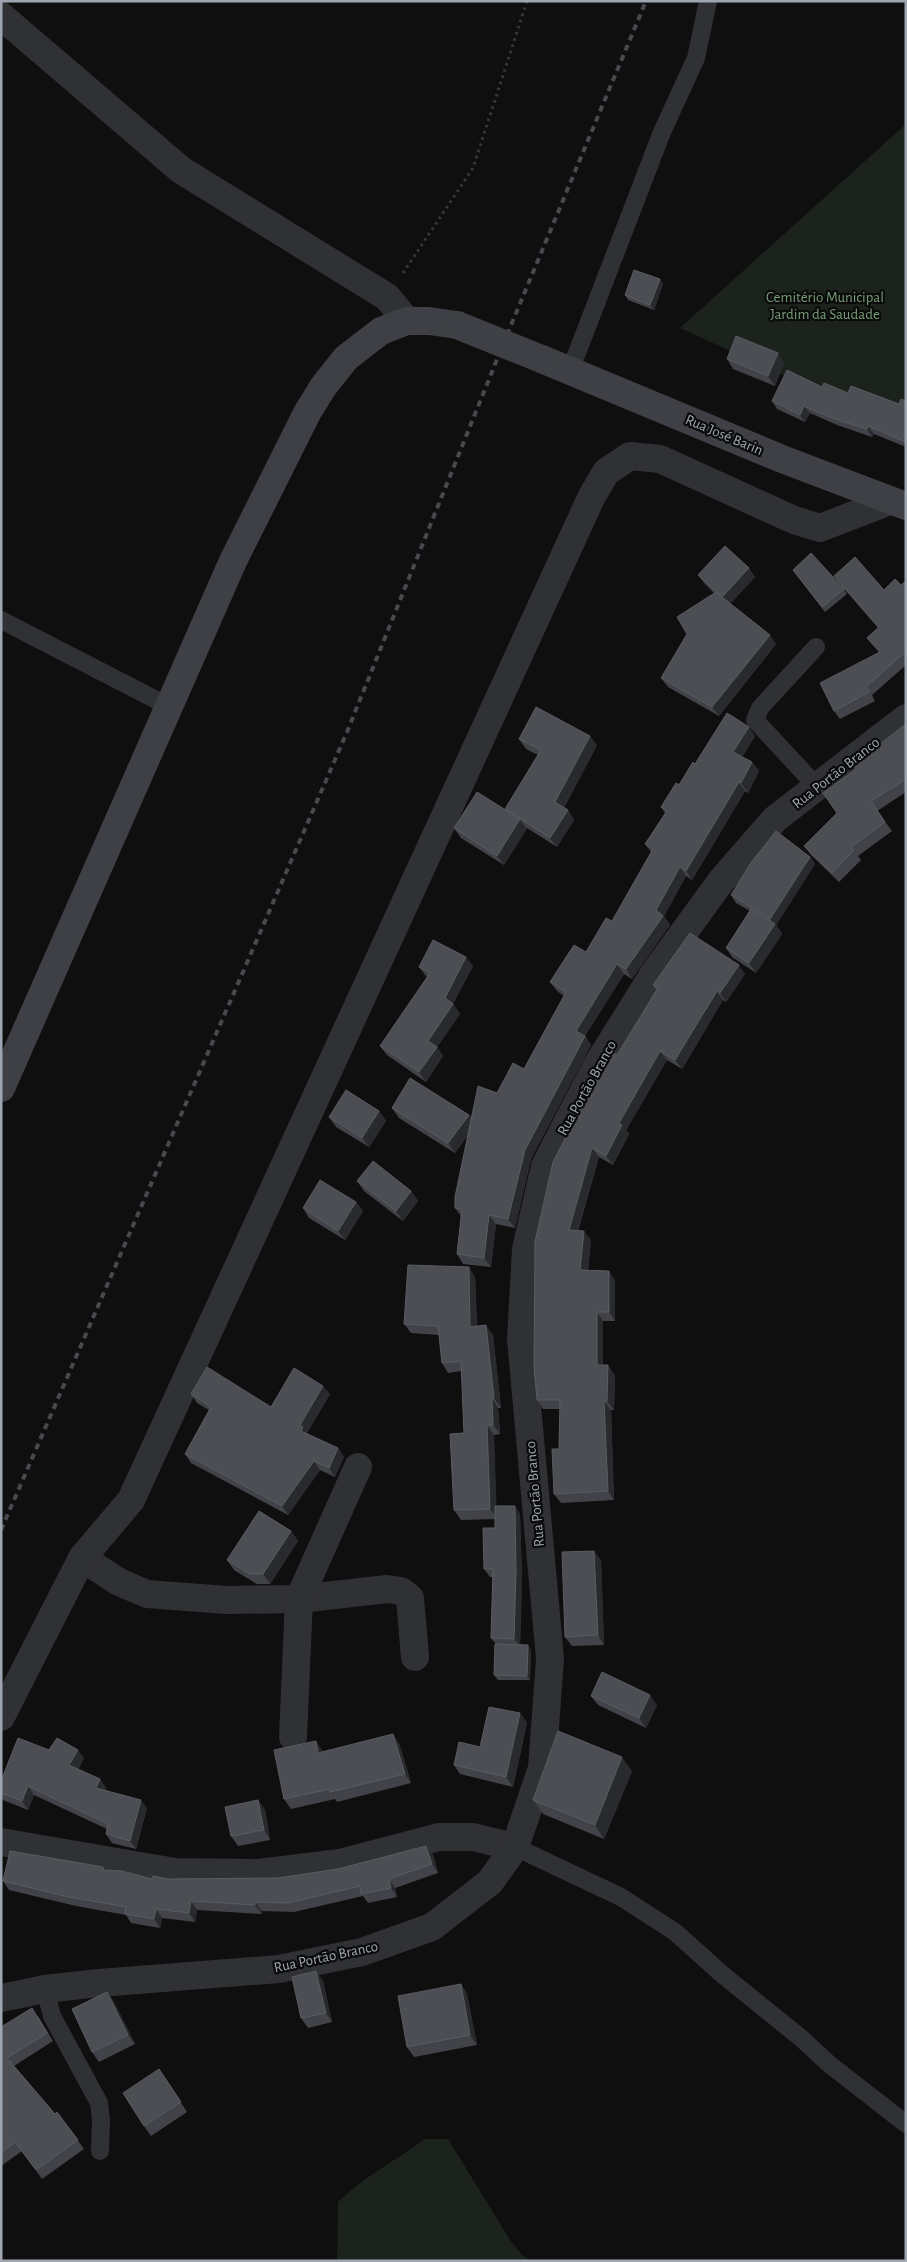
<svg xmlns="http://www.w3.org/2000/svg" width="907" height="2262" font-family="'Alegreya Sans',sans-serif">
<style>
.green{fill:#1b231c}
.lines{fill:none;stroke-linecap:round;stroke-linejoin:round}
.path{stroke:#36383c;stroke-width:3;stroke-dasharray:2.5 4;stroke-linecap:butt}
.service{stroke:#303135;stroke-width:18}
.minor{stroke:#303135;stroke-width:28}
.secondary{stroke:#3e4045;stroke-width:28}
.rail{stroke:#47494e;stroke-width:4;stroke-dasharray:6 5;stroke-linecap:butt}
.secondary-bridge{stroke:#3e4045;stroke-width:28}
.wall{fill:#424348}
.shaded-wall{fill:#292a2d}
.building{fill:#4c4e53;stroke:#595c62}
.labels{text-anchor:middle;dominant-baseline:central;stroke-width:4.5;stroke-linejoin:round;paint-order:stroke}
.park-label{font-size:15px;fill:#759e75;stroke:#0a0a0b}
.street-label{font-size:15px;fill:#9fa6b2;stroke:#0a0a0b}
</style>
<rect width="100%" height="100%" fill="#0f0f10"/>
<g class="green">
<polygon points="906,124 906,413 792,379 680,328"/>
<path d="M425,2139H448L510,2240L522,2255L531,2261H337L338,2202C364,2177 396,2160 425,2139Z"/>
</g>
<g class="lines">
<polyline class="path" points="403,273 473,168 527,1"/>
<g class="service">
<polyline points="570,371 662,132 696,58 708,1"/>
<polyline points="1,620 168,706"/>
<polyline points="816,647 760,708 755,720 818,788"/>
<polyline points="515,1847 621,1897 675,1932 723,1975 801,2038 829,2064 906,2124"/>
<polyline points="45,1989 52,2016 99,2103 101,2120 100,2151"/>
</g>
<g class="minor">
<polyline points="1,16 181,170 387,297 407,321"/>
<polyline points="82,1558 119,1582 147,1594 227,1600 299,1599 387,1589 401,1591 410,1598 415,1657"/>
<polyline points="1,1717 82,1558 131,1500 591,498 606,472 630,456 660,459 794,520 820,528 890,501"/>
<polyline points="293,1737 299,1599 358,1467"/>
<polyline points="1,1842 175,1872 259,1873 340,1863 439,1837 473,1837 515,1847"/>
<polyline points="1,1998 45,1989 99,1983 279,1969 362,1952 432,1927 490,1882 515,1847 542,1768 550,1659 521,1339 526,1249 545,1166 597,1065 655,972 721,881 775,819 906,718"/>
</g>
<g class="secondary">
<polyline points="544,360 782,459 906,506"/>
<polyline points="1,1088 233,561 307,413 323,387 346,358 381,331 407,321 429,321 457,325"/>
</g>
<polyline class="rail" points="1,1530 347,732 504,342 646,1"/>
<polyline class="secondary-bridge" points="457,325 544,360"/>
</g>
<g class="wall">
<polygon points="660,279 663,284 654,310 628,300 625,295"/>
<polygon points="727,359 784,362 775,386 733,369"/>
<polygon points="822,387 848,393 899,404 906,401 906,447 874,434 872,437 837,425 810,413 805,422 777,409 772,401"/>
<polygon points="793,570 844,589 847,594 825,612"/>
<polygon points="698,575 755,577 730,604 776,644 719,716 668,687 661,678 714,593 705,584"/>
<polygon points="834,576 884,590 901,585 906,581 906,665 872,695 875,701 840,719 834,711 879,652 867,638 878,628 840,584"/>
<polygon points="906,724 906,792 877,811 892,831 858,856 861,860 839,882 811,855 804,846 837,813 856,769"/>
<polygon points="755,736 742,757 752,762 759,771 748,793 745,791 692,880 686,876 664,916 670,925 632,979 624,974 585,1036 591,1045 531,1159 515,1228 496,1224 491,1267 463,1264 457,1254 461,1216 455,1208 468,1135 455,1153 399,1118 392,1108 469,1115 472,1118 497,1093 524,1069 564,996 557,991 550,982 586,952 612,921 651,852 645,844 665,813 661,807 695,764"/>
<polygon points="519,739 597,745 564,808 568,810 574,820 557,847 527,828 504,865 461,838 454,828 505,809 538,755 526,749"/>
<polygon points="810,857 815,864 776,925 782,934 756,973 732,957 726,948 750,911 736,903 731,895"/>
<polygon points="473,966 453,1004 460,1014 437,1047 443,1056 426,1082 387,1055 380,1046 427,977 426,976 419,967"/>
<polygon points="745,974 726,1002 723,1000 682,1069 667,1060 626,1130 629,1134 613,1165 599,1157 578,1231 591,1240 588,1270 615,1280 615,1321 603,1321 603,1365 615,1375 614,1410 611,1410 614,1500 561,1503 554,1494 559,1449 560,1409 543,1409 537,1400 534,1367 617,1055 656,990 653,985"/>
<polygon points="379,1111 386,1121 369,1147 336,1127 329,1117"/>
<polygon points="357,1181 411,1191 418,1201 403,1221 364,1191"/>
<polygon points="356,1202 363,1211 345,1240 309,1218 303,1208"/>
<polygon points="475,1277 477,1326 493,1335 501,1408 498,1408 500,1434 494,1435 496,1506 520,1514 522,1580 520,1645 531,1650 530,1680 498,1680 494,1675 496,1644 491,1638 493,1577 490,1577 484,1569 495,1528 495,1519 461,1520 454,1510 464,1433 462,1371 448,1373 442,1363 439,1335 411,1333 404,1324"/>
<polygon points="191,1394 271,1407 330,1394 307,1433 307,1434 338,1448 344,1457 335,1477 320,1470 288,1515 191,1463 185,1454 209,1410 197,1403"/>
<polygon points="291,1531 298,1541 270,1584 257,1584 234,1570 227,1560"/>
<polygon points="601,1560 604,1645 572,1646 565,1637"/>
<polygon points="591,1696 657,1705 646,1728 598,1705"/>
<polygon points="520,1713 527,1723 513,1787 460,1774 454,1765 480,1747"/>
<polygon points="399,1743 411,1783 337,1802 335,1799 291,1809 284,1799 322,1750 323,1752"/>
<polygon points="49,1750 84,1758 78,1769 100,1779 106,1788 105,1791 147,1808 136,1849 112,1843 106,1834 107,1829 34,1795 28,1810 3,1800 1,1797 1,1781"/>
<polygon points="632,1771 604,1839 543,1814 533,1800"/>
<polygon points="258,1800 265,1810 270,1840 238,1846 231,1836"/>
<polygon points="426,1846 433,1855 438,1873 395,1888 397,1897 368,1903 363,1896 294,1912 262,1911 262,1914 197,1910 195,1922 162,1918 160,1928 131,1923 126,1915 76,1906 9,1890 3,1881 103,1867 105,1871 152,1879 278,1878 338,1869"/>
<polygon points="316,1971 323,1981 332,2022 308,2028 301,2018"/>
<polygon points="461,1984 467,1994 477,2045 414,2057 407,2047"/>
<polygon points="107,1992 114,2002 135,2044 99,2062 92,2052"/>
<polygon points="38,2016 53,2041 14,2066 55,2114 57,2112 84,2149 42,2179 22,2151 1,2166 1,2027"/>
<polygon points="166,2079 187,2112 151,2136 144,2126"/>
</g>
<g class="shaded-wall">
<polygon points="660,279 663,284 654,310 650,305"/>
<polygon points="778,353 784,362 775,386 768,376"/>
<polygon points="804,406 810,413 805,422 800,415"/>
<polygon points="868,426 874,434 872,437 867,429"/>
<polygon points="749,568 755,577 728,606 722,597"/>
<polygon points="770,635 776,644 719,716 712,707"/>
<polygon points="749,727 755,736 739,761 733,752"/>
<polygon points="590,736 597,745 562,812 555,802"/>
<polygon points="752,762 759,771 748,793 741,783"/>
<polygon points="739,782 745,791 692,880 686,871"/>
<polygon points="568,810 574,820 557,847 550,838"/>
<polygon points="520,819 527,829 504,865 497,856"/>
<polygon points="810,857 815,864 776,925 782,934 756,973 749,963 774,925 770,919"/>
<polygon points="680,867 686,876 664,916 670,925 632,979 626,969 656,910"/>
<polygon points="466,957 473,966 453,1004 460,1014 437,1047 443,1056 426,1082 419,1072 428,1041 445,998"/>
<polygon points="617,964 624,974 585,1036 591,1045 531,1159 515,1228 508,1219 525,1150 576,1031"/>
<polygon points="739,965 745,974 726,1002 720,993"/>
<polygon points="717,991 723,1000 682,1069 675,1060"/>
<polygon points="660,1051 667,1060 626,1130 629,1134 613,1165 606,1156 619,1123"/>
<polygon points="379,1111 386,1121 369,1147 362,1138"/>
<polygon points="469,1115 476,1124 455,1153 448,1143"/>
<polygon points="592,1148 599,1157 575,1239 569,1230"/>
<polygon points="411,1191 418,1201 403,1221 396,1211"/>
<polygon points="356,1202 363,1211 345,1240 338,1231"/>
<polygon points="489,1215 496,1224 491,1267 484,1258"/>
<polygon points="584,1231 591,1240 587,1280 580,1270"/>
<polygon points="469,1267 475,1277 477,1337 470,1327"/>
<polygon points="609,1271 615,1280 615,1321 609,1312"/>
<polygon points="597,1312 603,1321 603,1374 597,1365"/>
<polygon points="486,1325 493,1335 501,1408 494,1398"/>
<polygon points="608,1365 615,1375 614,1410 607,1401"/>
<polygon points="323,1386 330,1394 307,1433 309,1436 301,1431 300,1425"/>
<polygon points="492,1398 498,1408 500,1434 493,1425"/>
<polygon points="604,1401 611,1410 614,1500 608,1491"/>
<polygon points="487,1425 494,1435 497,1518 490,1509"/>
<polygon points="338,1448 344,1457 335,1477 329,1468"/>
<polygon points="314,1461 320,1470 288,1515 282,1506"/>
<polygon points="515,1506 520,1514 522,1580 520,1646 514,1639"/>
<polygon points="291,1531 298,1541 270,1584 263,1574"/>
<polygon points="594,1551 601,1560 604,1645 598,1635"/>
<polygon points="528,1645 531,1650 530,1680 527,1676"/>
<polygon points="650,1695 657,1705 646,1728 639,1718"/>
<polygon points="520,1713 527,1723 513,1787 506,1777"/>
<polygon points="393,1734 399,1743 411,1783 405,1774"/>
<polygon points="316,1741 322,1750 325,1762 318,1753"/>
<polygon points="78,1750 84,1758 75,1773 69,1765"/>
<polygon points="622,1757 632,1771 604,1839 595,1825"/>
<polygon points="100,1779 106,1788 102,1797 96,1788"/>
<polygon points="28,1786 34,1795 28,1810 22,1801"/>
<polygon points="141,1800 147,1808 136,1849 130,1841"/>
<polygon points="258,1800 265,1810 270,1840 264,1830"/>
<polygon points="426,1846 433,1855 438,1873 432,1864"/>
<polygon points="389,1879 395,1888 397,1897 391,1888"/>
<polygon points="191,1901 197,1910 195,1922 189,1913"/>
<polygon points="255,1902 262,1911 262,1914 255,1905"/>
<polygon points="156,1909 162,1918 160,1928 154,1919"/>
<polygon points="316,1971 323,1981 332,2022 326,2013"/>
<polygon points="461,1984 467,1994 477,2045 470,2035"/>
<polygon points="107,1992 114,2002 135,2044 128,2035"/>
</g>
<g class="building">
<polygon points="634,270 660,279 650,305 625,295"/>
<polygon points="736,336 778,353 768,376 727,359"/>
<polygon points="787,370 822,387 824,383 848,393 851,386 899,404 901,399 906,401 906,442 868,426 867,429 832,418 804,406 800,415 772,401"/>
<polygon points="725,546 749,568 722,597 770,635 712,707 661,678 687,634 677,617 716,592 721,596 698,575"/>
<polygon points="811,553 844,589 822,607 793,570"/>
<polygon points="855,557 884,590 895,579 901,585 906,581 906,651 866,687 869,692 834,711 820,683 880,652 867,638 879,627 834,576"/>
<polygon points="536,707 590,736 555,802 568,810 550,838 505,809 541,750 519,739"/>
<polygon points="727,713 749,727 733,752 752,762 741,783 739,782 686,871 680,867 656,910 663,916 626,969 617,964 576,1031 585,1036 525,1150 508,1219 489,1215 484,1258 457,1254 462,1209 455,1208 455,1197 478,1086 497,1093 513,1063 524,1069 566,992 550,982 574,945 586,952 606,918 612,921 653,849 645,844 667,811 661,807 676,783 679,785 693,762 695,764"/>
<polygon points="906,724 906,779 871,801 885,822 851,847 854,850 832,873 804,846 837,813 823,793 856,769 853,765"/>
<polygon points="477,792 520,819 497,856 454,828"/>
<polygon points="776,831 810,857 770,919 731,895 750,864"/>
<polygon points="751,909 775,924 749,963 726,948"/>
<polygon points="690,933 739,965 720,993 717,991 675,1060 660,1051 619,1123 622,1125 606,1156 592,1148 569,1230 584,1231 580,1270 609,1271 609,1312 597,1312 597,1365 608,1365 607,1401 604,1401 608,1491 554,1494 552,1449 559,1449 560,1400 537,1400 534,1367 535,1242 553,1162 604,1063 612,1052 617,1055 658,988 653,985"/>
<polygon points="433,940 466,957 445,998 453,1004 428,1041 437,1047 419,1072 380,1046 430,973 419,967"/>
<polygon points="410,1078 469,1115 448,1143 392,1108"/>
<polygon points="346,1090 379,1111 362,1138 329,1117"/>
<polygon points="373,1161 411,1191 396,1211 357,1181"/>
<polygon points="320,1180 356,1202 338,1231 303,1208"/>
<polygon points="408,1265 469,1267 470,1327 486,1325 494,1398 492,1398 493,1425 487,1425 490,1509 454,1510 450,1434 464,1433 461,1361 442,1363 438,1326 404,1324"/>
<polygon points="207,1367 271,1407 294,1368 323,1386 300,1425 303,1427 301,1431 338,1448 329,1468 314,1461 282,1506 185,1454 211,1407 191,1394"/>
<polygon points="495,1506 515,1506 516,1572 514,1639 491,1638 493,1569 484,1569 483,1528 495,1528"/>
<polygon points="259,1511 291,1531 263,1574 250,1574 227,1560"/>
<polygon points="594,1551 598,1635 565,1637 562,1552"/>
<polygon points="495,1644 528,1645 527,1676 494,1675"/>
<polygon points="602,1672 650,1695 639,1718 591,1696"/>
<polygon points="489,1707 520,1713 506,1777 454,1765 459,1742 480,1747"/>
<polygon points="558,1731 622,1757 595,1825 533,1800"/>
<polygon points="393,1734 405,1774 330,1792 330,1789 284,1799 274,1750 316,1741 318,1753"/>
<polygon points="18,1738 49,1750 57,1738 78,1750 69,1765 100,1779 96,1788 141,1800 130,1841 106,1834 108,1824 28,1786 22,1801 1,1793 1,1781"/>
<polygon points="258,1800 264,1830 231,1836 225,1807"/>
<polygon points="426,1846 432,1864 389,1879 391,1888 361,1894 360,1886 288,1903 255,1902 255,1905 191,1901 189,1913 156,1909 154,1919 125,1914 126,1907 69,1897 3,1881 10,1851 103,1867 103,1870 122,1871 152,1879 153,1876 168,1879 278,1878 338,1869"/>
<polygon points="316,1971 326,2013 301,2018 292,1977"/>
<polygon points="461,1984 470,2035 407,2047 398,1996"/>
<polygon points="107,1992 128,2035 92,2052 72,2009"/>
<polygon points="32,2008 47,2033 7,2058 55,2114 57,2112 78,2140 36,2170 15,2142 1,2153 1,2027"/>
<polygon points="159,2069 181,2102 144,2126 123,2093"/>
</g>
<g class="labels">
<g class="park-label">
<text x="825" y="297">Cemitério Municipal<tspan x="825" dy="17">Jardim da Saudade</tspan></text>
</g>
<g class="street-label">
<text transform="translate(724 435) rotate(23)">Rua José Barin</text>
<text transform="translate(836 773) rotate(-38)">Rua Portão Branco</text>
<text transform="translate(587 1088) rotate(-61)">Rua Portão Branco</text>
<text transform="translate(535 1494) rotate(-95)">Rua Portão Branco</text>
<text transform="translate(326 1957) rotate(-12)">Rua Portão Branco</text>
</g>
</g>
<rect width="907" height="2262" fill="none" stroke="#9fa6b2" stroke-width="5"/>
</svg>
